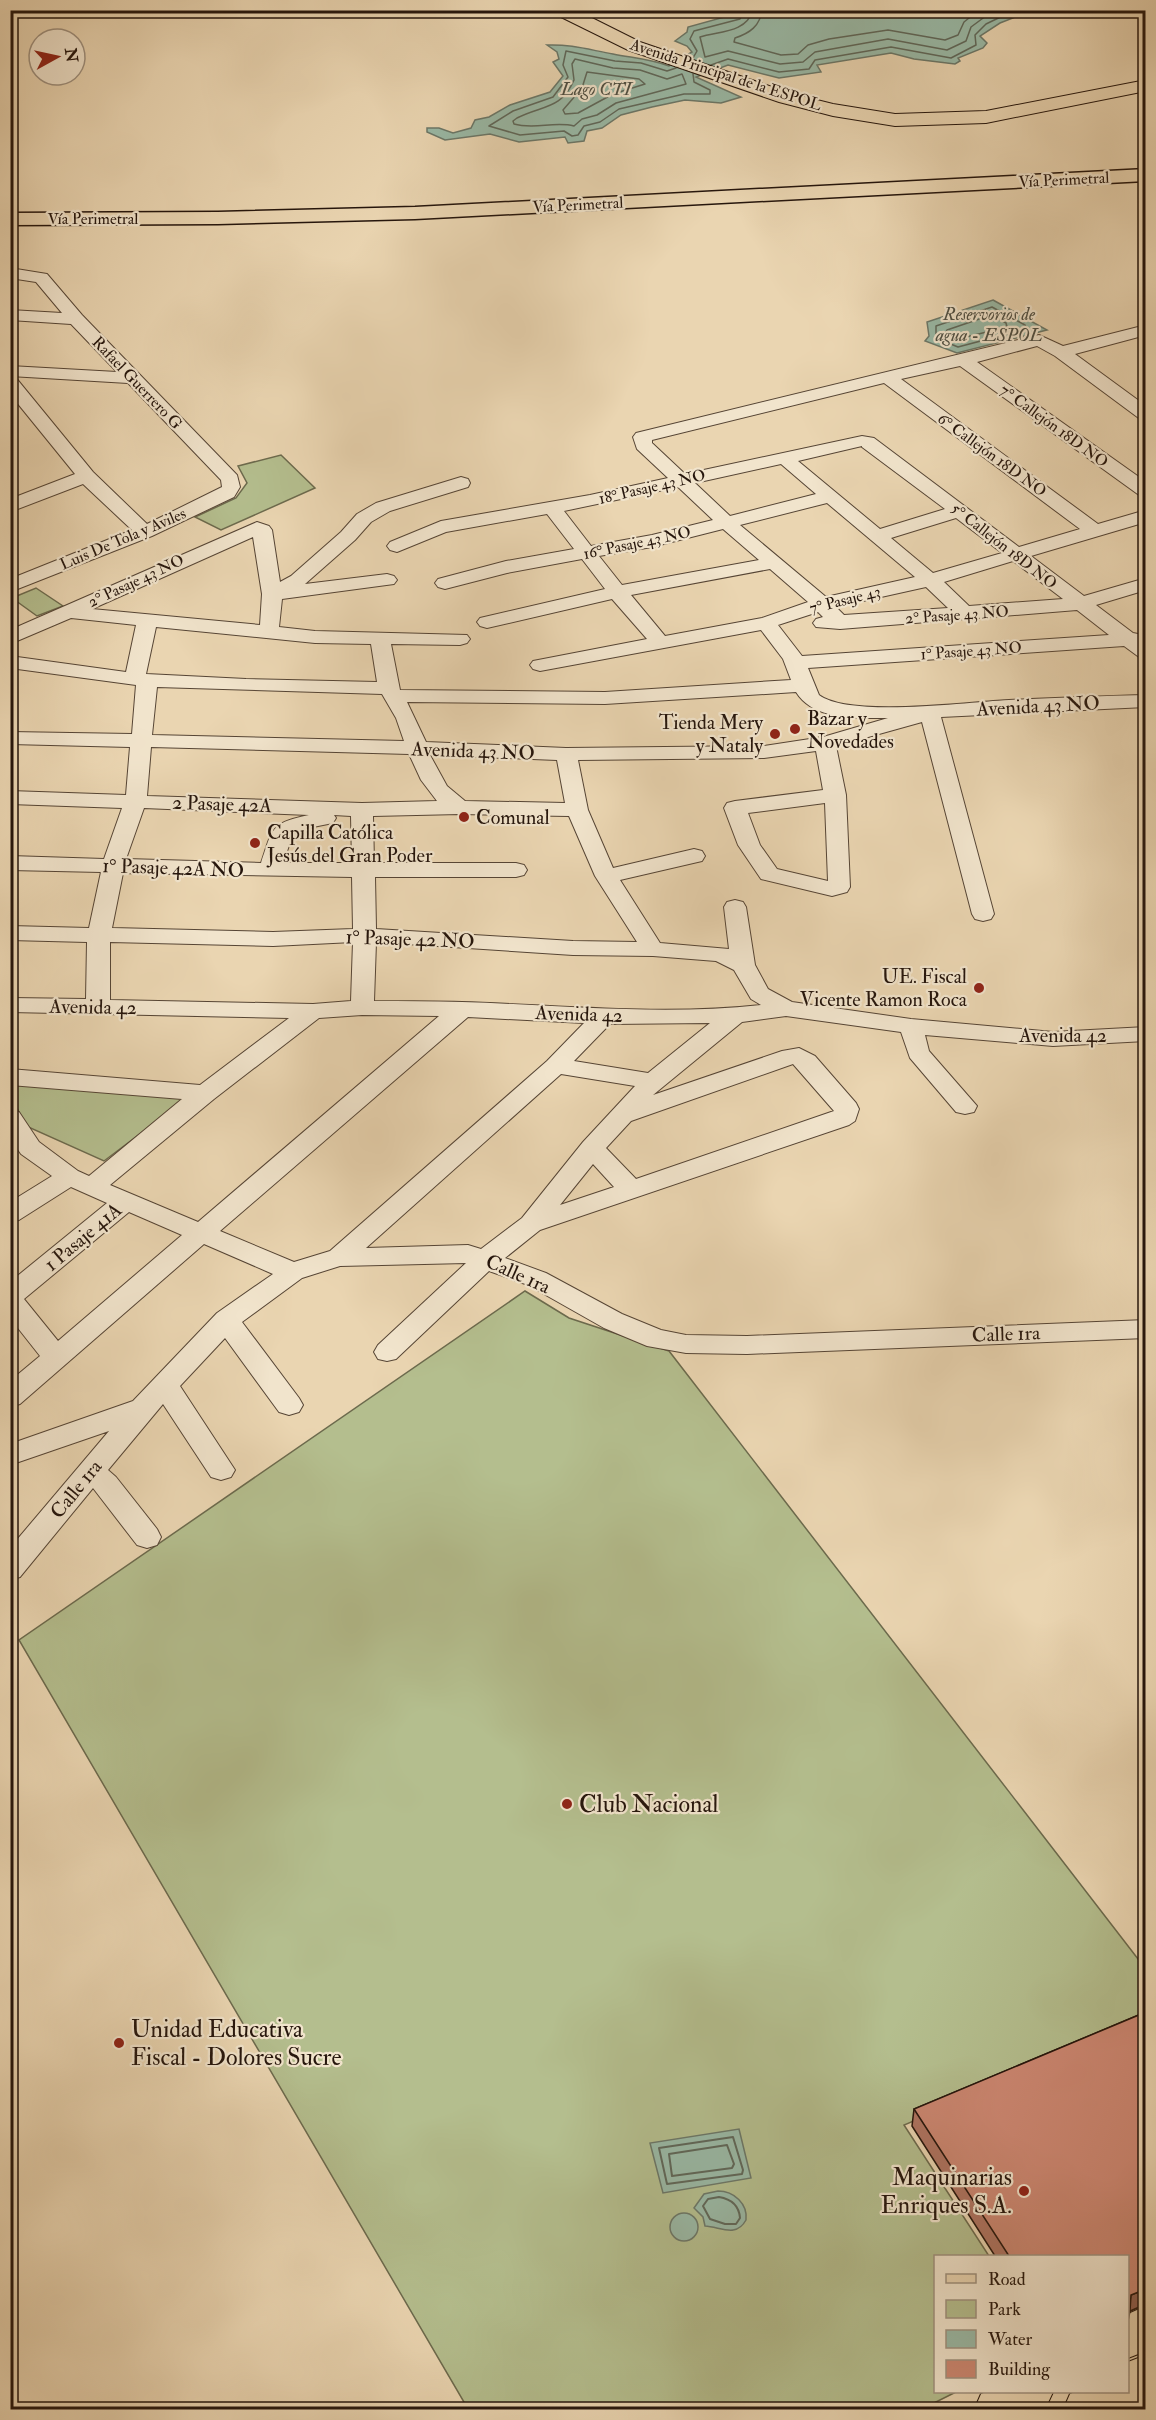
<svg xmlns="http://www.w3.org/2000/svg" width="1156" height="2420" font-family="'IM FELL Double Pica',serif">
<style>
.green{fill:#b4be8e;stroke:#6c6a4d;stroke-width:1.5}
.water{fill:#99b9a6;stroke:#6b7768;stroke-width:1.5}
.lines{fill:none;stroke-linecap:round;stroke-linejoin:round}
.shore-far1{stroke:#5f6759;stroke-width:1.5}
.shore{stroke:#5f6759;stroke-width:2}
.minor-casing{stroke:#564535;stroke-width:2}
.major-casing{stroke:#25150c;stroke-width:2}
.highway-casing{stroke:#25150c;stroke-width:3}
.minor{fill:#f1e4cc;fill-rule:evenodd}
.major{fill:#ead5b1;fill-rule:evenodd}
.highway{fill:#ead5b1;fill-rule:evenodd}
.wall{fill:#af7462;stroke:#25150c;stroke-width:1.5}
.shaded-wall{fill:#8f5e50;stroke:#25150c;stroke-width:1.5}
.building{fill:#cc8772;stroke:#25150c;stroke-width:1.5}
.poi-dot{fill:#8f2418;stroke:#f1e4cc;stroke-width:2}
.labels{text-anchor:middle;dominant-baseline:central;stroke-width:4.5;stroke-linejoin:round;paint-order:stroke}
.far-street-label{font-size:16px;fill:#25150c;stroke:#f1e4cc}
.far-water-label{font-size:18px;font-style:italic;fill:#4e4e42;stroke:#f1e4cc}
.street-label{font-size:20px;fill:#25150c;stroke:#f1e4cc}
.poi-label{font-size:20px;fill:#25150c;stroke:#f1e4cc;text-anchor:start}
.near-poi-label{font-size:24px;fill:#25150c;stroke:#f1e4cc;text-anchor:start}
</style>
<rect width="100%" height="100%" fill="#ead5b1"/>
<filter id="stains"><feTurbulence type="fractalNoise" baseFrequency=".00333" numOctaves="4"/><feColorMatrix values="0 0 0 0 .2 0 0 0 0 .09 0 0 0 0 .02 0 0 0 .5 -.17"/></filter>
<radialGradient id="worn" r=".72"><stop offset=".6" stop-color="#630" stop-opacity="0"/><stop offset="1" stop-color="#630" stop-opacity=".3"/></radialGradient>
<g class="green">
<polygon points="281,455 315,488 221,530 195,517 236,498 247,483 238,466"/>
<polygon points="36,588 63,606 37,616 12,598"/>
<polygon points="10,1083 186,1099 104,1161 26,1126 11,1096"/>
<polygon points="525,1291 569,1318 669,1351 1145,1968 1145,2028 1051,2063 904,2125 989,2256 936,2256 936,2392 956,2392 920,2410 468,2409 19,1640"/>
</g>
<g class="water">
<path d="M746,11H1031L1000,23L980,36L987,43L983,48L958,58L960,61L955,64L914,59L891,53L817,65L821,72L779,78L728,65L696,77L741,97L721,103L685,100L652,107L621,115L602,128L587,131L584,141L568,143L565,137L519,142L490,134L445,140L427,132V128H439L453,133L471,128L475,120L489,117L510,105L550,92L563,76L553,62L559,59L557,52L547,45C571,44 590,50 613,54C633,58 650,59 669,66L692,52L687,46L675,41L687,32L688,27Z"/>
<polygon points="993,300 1047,330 957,353 925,341 929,336 927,322"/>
<polygon points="739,2129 751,2178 663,2193 650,2143"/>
<path d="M718,2191C734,2191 748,2204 746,2220C736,2238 721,2227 705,2226L703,2217L694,2208L704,2194Z"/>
<circle cx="684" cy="2227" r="14"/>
</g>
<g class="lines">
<g class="shore-far1">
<path d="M753,10C746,33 720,31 700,37L705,57L728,51L780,64L803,62L815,52L888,39L947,50L966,41L971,27L994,10"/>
<path d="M762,10C760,26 750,33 735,38L734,42L781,55L798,54L808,45L829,39L888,30L945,40L958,35L964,22L979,10"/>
<polyline points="693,58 697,51 690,39 694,31 740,19 745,10"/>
<path d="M575,59L613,68L640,70L667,79L682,74L686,84L616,103L597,115L582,119L574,126C554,121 534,130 514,124L513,121L517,118C542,105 561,110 574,80L572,64Z"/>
<polyline points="711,65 728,59 779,72 809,69 815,60 891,47 951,58 976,45 975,35 986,24 1015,10"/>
<polyline points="676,68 667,71 641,63 615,61 566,51 563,65 568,77 553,97 513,111 489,126 520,135 564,131 572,136 578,135 584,126 600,122 619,109 684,94 710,94 710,90 694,82 693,74"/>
<polygon points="587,72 639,79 645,84 613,94 578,113 565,114 563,110 582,88"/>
<polygon points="992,307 1025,325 1026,329 958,347 936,338 936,326"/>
<polygon points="991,315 1006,323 1007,327 958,339 945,334 947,330"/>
</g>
<g class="shore">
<polygon points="733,2137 743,2170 742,2174 667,2184 659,2148"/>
<polygon points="727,2145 734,2164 732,2168 672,2176 669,2154"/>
<path d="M719,2197C731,2199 739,2205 740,2218L736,2224H725L710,2219L703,2206L708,2199Z"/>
</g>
<defs>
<g id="minor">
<polygon points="10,268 47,274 82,315 237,475 240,487 234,497 152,536 10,592 10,579 132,530 83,484 10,512 10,499 75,474 10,394 10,377 16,378 93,472 147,524 222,487 221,480 128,383 10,376 10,366 117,372 71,324 10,320 10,310 62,313 36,282 10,278"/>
<path d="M1146,325V335L1075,354L1146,406V420L1140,419L1055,356L1037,346L977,362L1146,482V496L1139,495L960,366L901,379L1098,524L1146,510V522L1031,556L1084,596L1146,578V590L1096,605L1133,633L1143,635L1146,638V659L1139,657L1124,646L808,668L819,695C850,718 968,702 1009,700C1054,698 1100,696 1146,695V707L941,717L994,914L991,919L983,921L975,919L972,914L922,722L836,746L846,795L850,887L847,892L832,896L761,879L738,845L724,808L727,803L735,801L823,790L816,751L764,758L578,760L588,810L613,868L694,849L702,851L705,856L702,861L620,880L660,943L729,949L724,907L727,902L735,900L743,902L746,907L755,965L768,989L792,1002L911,1019L1053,1032L1146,1027V1041L1053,1046L925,1035L929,1051L977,1106L974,1112L965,1114L956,1112L910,1058L901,1032L786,1016L742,1022L653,1095L782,1051L799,1048L815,1056L856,1103L859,1109L855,1121L849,1125L540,1230L505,1258L546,1273L622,1314L661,1330L686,1335L747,1336L1146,1320V1338L747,1354L686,1353L647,1346L604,1328L528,1285L489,1271L396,1359L387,1361L378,1359L374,1352L378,1345L466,1263L340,1266L302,1278L242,1322L299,1398L303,1405L299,1412L289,1415L279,1412L225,1338L180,1386L235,1470L231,1477L221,1480L211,1477L163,1404L108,1470L116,1477L157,1529L161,1537L157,1545L147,1548L137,1545L93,1488L20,1577L10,1580V1548L109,1431L10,1465V1444L133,1401L217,1313L273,1274L204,1244L20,1404L10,1407V1381L40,1356L10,1318V1282L107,1203L71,1187L19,1220L10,1222V1202L52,1176L21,1154L10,1138V1110L19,1112L39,1142L78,1171L89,1176L182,1099L10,1085V1069L200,1085L289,1018L10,1012V998L86,999L87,942L10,940V926L89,928L101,872L10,870V856L104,859L122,808L10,804V791L126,795L130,747L10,744V732L132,734L136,685L10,668V656L126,672L136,625L71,618L10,644V630L257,522L269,526L272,530L280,582L291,576L341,532L357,514L376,503L461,477L468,479L470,483L468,487L390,511L371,522L355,540L305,584L387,574L394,576L397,580L394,584L282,599L279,627L315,631L467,635L470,639L467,643L460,645L391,644L400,690L605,692L791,680L783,659L761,630L540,671L533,669L530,665L533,661L647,639L612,599L487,628L480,626L477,622L480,618L605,589L582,559L507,573L445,589L438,587L435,583L438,579L506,561L574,549L547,514L446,532L397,552L390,550L387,546L390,542L441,521L590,495L668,478L637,449L633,437L636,433L1039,335L1063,346ZM884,383L1080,529L1019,547L874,438L862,436L685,474L652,443V440ZM862,446V447L945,509L880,529L798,461ZM781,464L816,494L730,516L695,483ZM678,487L713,520L652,535L591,546L564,511ZM827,503L915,577L826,597L740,525ZM956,518L1002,553L933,573L891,538ZM723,529L759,560L622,585L599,556L652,547ZM253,537L262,594L260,625L92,609ZM1013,561L1063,599L969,606L944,582ZM770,569L808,602L762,618L665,636L631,595ZM926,587L948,608L844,615L836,607ZM1077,610L1109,635L802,656L778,625L818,612L823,617L816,619L813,623L816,627L840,629ZM156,627L315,643L371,644L377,682L246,679L146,674ZM157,687L382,694L396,718L404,741L152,735ZM796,692C814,721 857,718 888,718L823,737L764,746L566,748L426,742L407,702L605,704ZM151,747L409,754L421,780L437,801L362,803L147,796ZM430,755L557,760L565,803L465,801L447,786ZM825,803L828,881L777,869L760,845L748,813ZM144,808L309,815C270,823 273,828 261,863L126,859ZM460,814L569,816L595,876L637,942L573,941L376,929L375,877H516L524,875L527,870L524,865L516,863H374L373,816ZM334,815L351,816L352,863H283L293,834L303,829L333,823L336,818ZM123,873L352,877L353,929L273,932L112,928ZM110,942L273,946L353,942L351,1001L313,1004L110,1000ZM376,942L573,955L653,956L716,961L734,970L751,999L761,1005C661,1016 561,1005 462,1002C432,1001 403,1001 374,1001ZM362,1015L439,1016L198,1222L110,1185L214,1099L319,1018ZM468,1017L584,1023L547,1061L330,1251L294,1262L220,1231ZM710,1023L648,1073L574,1061L610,1024ZM793,1064L834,1111L636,1179L606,1148L631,1121ZM561,1074L635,1086L583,1142L522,1218L481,1249L468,1245L366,1248ZM593,1164L614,1187L560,1205ZM129,1212L182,1235L58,1341L24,1299Z"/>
</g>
<g id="major">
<polygon points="553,10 576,10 640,42 793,94 833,104 895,114 986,111 1146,80 1146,91 986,123 895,126 833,116 779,102 628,50 555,14"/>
<polygon points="1146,2306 1146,2351 1128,2358 1128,2314"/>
<polygon points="1146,2355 1146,2400 1130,2410 1063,2410 1070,2394 1075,2392 1128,2392 1128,2362"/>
<polygon points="986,2392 1053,2392 1046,2407 1042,2410 974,2410 981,2394"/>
</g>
<polygon id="highway" points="1146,169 1146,181 415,219 218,224 10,225 10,213 218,212 415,207"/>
</defs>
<use href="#minor" class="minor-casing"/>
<use href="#major" class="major-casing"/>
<use href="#highway" class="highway-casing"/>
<use href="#minor" class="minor"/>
<use href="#major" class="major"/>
<use href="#highway" class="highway"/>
</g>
<polygon class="wall" points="1146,2012 1146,2304 1130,2311 1128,2321 1128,2256 995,2256 912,2126 914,2109"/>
<polygon class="shaded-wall" points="1146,2289 1146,2304 1128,2312 1131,2295"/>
<polygon class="building" points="1146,2012 1146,2289 1131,2295 1130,2311 1128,2312 1128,2256 1009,2256 914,2109"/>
<g class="poi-dot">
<circle cx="795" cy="729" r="6"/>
<circle cx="775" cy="734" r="6"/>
<circle cx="464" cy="817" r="6"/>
<circle cx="255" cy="843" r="6"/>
<circle cx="979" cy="988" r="6"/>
<circle cx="567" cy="1804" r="6"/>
<circle cx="119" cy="2043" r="6"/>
<circle cx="1024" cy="2191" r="6"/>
</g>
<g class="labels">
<g class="far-street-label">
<text transform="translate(726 75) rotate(18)">Avenida Principal de la ESPOL</text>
<text transform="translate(1064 180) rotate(-3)">Vía Perimetral</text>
<text transform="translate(578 205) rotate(-3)">Vía Perimetral</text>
<text x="93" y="219">Vía Perimetral</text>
<text transform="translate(137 383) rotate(46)">Rafael Guerrero G</text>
<text transform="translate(1054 426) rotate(36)">7° Callejón 18D NO</text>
<text transform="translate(992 455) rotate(36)">6° Callejón 18D NO</text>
<text transform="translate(652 487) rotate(-13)">18° Pasaje 43 NO</text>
<text transform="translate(123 539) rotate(-23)">Luis De Tola y Aviles</text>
<text transform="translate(637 543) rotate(-12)">16° Pasaje 43 NO</text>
<text transform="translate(1004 546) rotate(38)">5° Callejón 18D NO</text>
<text transform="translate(136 581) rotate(-25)">2° Pasaje 43 NO</text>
<text transform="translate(845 600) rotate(-14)">7° Pasaje 43</text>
<text transform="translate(957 615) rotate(-4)">2° Pasaje 43 NO</text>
<text transform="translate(971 651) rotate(-4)">1° Pasaje 43 NO</text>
</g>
<g class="far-water-label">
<text x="596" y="89">Lago CTI</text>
<text x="989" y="314">Reservorios de<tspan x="989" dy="21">agua - ESPOL</tspan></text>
</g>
<g class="street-label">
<text transform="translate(1038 706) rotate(-3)">Avenida 43 NO</text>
<text transform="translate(473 751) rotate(2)">Avenida 43 NO</text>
<text transform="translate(222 804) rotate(2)">2 Pasaje 42A</text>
<text transform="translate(173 868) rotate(2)">1° Pasaje 42A NO</text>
<text transform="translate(410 939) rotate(2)">1° Pasaje 42 NO</text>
<text transform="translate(93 1007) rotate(1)">Avenida 42</text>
<text transform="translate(579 1014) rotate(2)">Avenida 42</text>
<text x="1063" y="1035">Avenida 42</text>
<text transform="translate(83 1237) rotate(-40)">1 Pasaje 41A</text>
<text transform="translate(518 1274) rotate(24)">Calle 1ra</text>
<text transform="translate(1006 1334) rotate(-2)">Calle 1ra</text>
<text transform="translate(76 1489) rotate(-51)">Calle 1ra</text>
</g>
<g class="poi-label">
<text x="807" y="718">Bazar y<tspan x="807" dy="23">Novedades</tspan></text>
<text x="763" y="722" text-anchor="end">Tienda Mery<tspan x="763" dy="23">y Nataly</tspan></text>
<text x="476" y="817">Comunal</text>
<text x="267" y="832">Capilla Católica<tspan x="267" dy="23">Jesús del Gran Poder</tspan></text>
<text x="967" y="976" text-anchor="end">UE. Fiscal<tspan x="967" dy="23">Vicente Ramon Roca</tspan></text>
</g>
<g class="near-poi-label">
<text x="579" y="1804">Club Nacional</text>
<text x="131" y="2029">Unidad Educativa<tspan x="131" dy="28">Fiscal - Dolores Sucre</tspan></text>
<text x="1012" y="2177" text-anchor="end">Maquinarias<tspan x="1012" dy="28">Enriques S.A.</tspan></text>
</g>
</g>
<rect width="1156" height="2420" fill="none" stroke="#ead5b1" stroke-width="36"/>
<rect x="12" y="12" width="1132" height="2396" fill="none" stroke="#25150c" stroke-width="3"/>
<rect x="18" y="18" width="1120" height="2384" fill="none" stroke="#25150c" stroke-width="1.5"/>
<rect x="934" y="2255" width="195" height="138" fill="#f1e4cc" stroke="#9f917f" stroke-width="1.5"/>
<rect x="946" y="2274" width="30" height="9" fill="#ead5b1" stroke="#9f917f" stroke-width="1.5"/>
<text x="988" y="2285" font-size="18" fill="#25150c">Road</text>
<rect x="946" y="2300" width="30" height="18" fill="#b4be8e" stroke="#9f917f" stroke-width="1.5"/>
<text x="988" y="2315" font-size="18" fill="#25150c">Park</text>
<rect x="946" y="2330" width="30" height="18" fill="#99b9a6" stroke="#9f917f" stroke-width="1.5"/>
<text x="988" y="2345" font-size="18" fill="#25150c">Water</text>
<rect x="946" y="2360" width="30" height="18" fill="#cc8772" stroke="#9f917f" stroke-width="1.5"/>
<text x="988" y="2375" font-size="18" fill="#25150c">Building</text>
<g transform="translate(57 57) rotate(82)"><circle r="28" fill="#f1e4cc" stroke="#9f917f" stroke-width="1.5"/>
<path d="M0-4.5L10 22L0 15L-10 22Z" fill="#8f2418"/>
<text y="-9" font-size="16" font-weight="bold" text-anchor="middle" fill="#25150c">N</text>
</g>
<rect width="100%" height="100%" filter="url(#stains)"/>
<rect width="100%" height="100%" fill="url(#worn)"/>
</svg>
